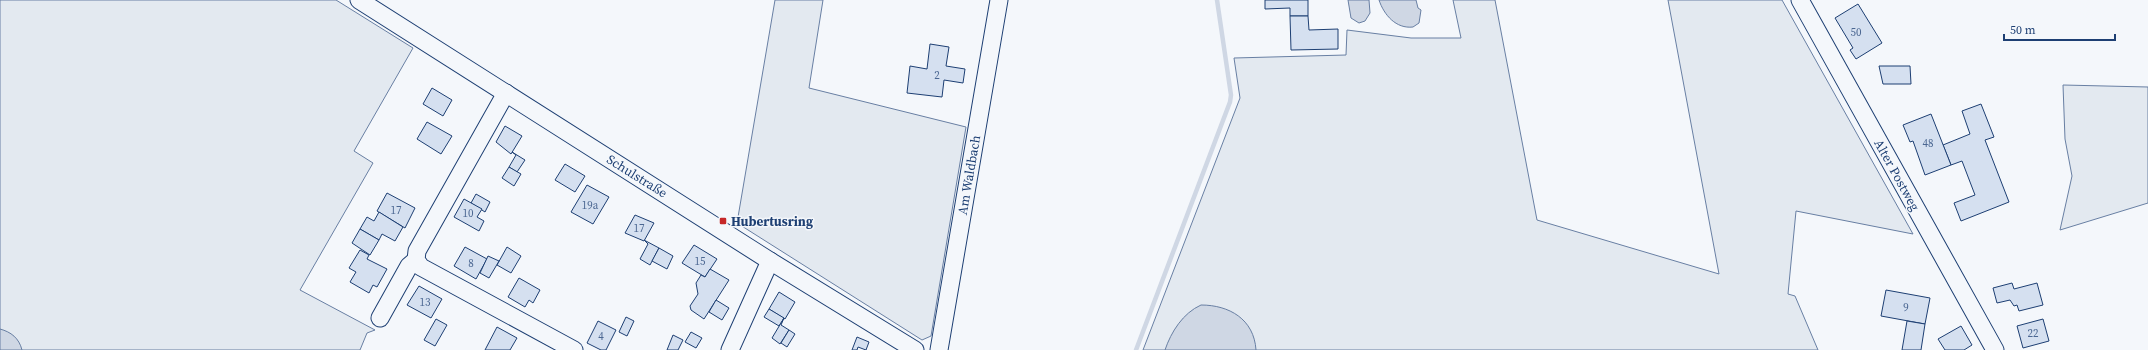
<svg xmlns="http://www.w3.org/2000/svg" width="2148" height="350" font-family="'Source Serif 4',serif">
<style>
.green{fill:#e3e9f0;stroke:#687fa3}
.water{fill:#cfd7e4;stroke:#687fa3}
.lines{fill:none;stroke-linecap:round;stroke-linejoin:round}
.stream{stroke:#cfd7e4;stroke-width:4.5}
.building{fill:#d5e0f0;stroke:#1d3f73}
.minor-casing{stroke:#1d3f73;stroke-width:19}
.minor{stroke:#f4f7fb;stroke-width:17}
.poi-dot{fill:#c62828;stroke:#f4f7fb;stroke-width:1.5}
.labels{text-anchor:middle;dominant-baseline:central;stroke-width:3;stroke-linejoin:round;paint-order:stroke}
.number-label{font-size:11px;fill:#4b6792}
.street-label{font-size:13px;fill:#1d3f73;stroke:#f4f7fb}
.poi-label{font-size:13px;font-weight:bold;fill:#1d3f73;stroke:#f4f7fb;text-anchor:start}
</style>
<rect width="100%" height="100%" fill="#f4f7fb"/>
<g class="green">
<polygon points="0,0 336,0 413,48 354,151 373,163 300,290 375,330 367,333 360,350 0,350"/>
<polygon points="775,0 823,0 809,88 966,127 931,336 922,340 737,223"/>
<polygon points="1453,0 1495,0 1537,220 1719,274 1668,0 1782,0 1913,234 1796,211 1788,294 1795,296 1818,350 1143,350 1240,98 1234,58 1346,55 1347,30 1411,38 1461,38"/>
<polygon points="2063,85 2148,87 2148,203 2060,230 2072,176 2065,139"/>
</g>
<g class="water">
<polygon points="1348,0 1369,0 1370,13 1365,21 1359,23 1351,18"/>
<path d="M1379,0H1416L1418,8L1421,10L1419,23L1413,27C1396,29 1384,15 1379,0Z"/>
<path d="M1201,305C1229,305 1254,319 1256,350H1165C1171,332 1183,313 1201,305Z"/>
<path d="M0,329C11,332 19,338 22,350H0Z"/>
</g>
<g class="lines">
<polyline class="stream" points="1136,350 1230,102 1231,95 1217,0"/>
</g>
<g class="building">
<polygon points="1265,0 1308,0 1308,16 1290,16 1290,8 1265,9"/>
<polygon points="1858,4 1882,43 1856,59 1850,50 1853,48 1835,18"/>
<polygon points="1290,16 1308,16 1309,30 1338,29 1338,49 1291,50"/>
<polygon points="930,44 949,47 946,66 965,69 963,83 944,80 942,97 907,93 910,66 927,69"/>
<polygon points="1879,66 1910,66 1911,84 1883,84"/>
<polygon points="432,88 452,100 443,116 423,104"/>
<polygon points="1981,104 1994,137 1985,140 2009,202 1961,221 1954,203 1975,195 1962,161 1951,165 1943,145 1970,134 1962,111"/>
<polygon points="1931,114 1951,165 1925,175 1913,141 1910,142 1903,125"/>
<polygon points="427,122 452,136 441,154 417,139"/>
<polygon points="505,126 522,136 511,154 496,142"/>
<polygon points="512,152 525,160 517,172 509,167 516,155"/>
<polygon points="565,164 585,176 575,192 555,180"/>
<polygon points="509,167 521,174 514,186 502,178"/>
<polygon points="587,185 609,197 593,224 571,212"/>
<polygon points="387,193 415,208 405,228 377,211"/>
<polygon points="476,194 490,202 485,212 471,203"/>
<polygon points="464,199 482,209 477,217 484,221 479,231 454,217"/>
<polygon points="379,212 403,227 395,241 382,234 379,240 360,229 367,217 374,221"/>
<polygon points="635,215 654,223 644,241 625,233"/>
<polygon points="360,229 379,240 370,255 352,243"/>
<polygon points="644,240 659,248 650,265 640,259 648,244"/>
<polygon points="694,245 717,259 705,277 682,263"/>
<polygon points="465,247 487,259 476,279 454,266"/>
<polygon points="507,247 521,256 511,273 497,265"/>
<polygon points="659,248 673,256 667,269 652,261"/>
<polygon points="360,250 369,255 367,259 387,269 377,287 373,285 369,293 350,282 356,272 349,268"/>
<polygon points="488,256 499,261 489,278 480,273"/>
<polygon points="710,269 729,280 704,319 691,310 690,306 698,294 696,283 701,275 705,277"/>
<polygon points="519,278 540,290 533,303 529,300 525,307 508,297"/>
<polygon points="2012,283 2014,289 2037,283 2043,305 2019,311 2017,305 2014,306 2010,300 1997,303 1993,288"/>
<polygon points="419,286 442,299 431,318 407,305"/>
<polygon points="1886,290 1930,298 1925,324 1881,316"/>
<polygon points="779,292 795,302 785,319 769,309"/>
<polygon points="716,300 729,308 722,320 709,312"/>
<polygon points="769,309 784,318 779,326 764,317"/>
<polygon points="626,317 634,321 627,336 619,332"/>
<polygon points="784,318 781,325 789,330 780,344 772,338"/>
<polygon points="436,319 447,325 435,346 424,340"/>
<polygon points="2043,319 2049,341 2023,348 2017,326"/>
<polygon points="598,321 616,330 606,350 601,350 587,343"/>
<polygon points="1907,321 1925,324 1921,350 1902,350"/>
<polygon points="1961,326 1972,345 1964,350 1945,350 1938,339"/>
<polygon points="497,327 517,338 510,350 485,350"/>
<polygon points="789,330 795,334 787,347 781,343"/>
<polygon points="691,332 702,338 696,348 685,342"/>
<polygon points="673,335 683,340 678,350 667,350"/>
<polygon points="857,337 869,342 866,350 858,347 857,350 852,350"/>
</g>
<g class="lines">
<defs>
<g id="minor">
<polyline points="359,0 770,261 915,350"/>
<polyline points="1800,0 1995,350"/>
<polyline points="506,93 417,251 416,260 421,267 574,350"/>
<polyline points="380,318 409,266 416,260"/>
<polyline points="730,350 770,261"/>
<polyline points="939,350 999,0"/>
</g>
</defs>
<use href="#minor" class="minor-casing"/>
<use href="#minor" class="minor"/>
</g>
<rect class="poi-dot" x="719" y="217" width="8" height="8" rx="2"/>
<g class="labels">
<g class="number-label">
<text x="1856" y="32">50</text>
<text x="937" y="75">2</text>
<text x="1928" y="143">48</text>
<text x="590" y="205">19a</text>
<text x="396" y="210">17</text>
<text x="468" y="213">10</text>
<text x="639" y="228">17</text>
<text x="700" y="261">15</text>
<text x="471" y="263">8</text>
<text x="425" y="302">13</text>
<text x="1906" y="307">9</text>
<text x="2033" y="333">22</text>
<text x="601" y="336">4</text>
</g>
<g class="street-label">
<text transform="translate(969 175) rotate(-80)">Am Waldbach</text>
<text transform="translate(1897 175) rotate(61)">Alter Postweg</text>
<text transform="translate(637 176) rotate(32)">Schulstraße</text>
</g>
<g class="poi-label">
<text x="731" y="221">Hubertusring</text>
</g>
</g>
<path d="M2004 34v6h111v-6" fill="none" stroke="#1d3f73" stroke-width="2"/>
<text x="2010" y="34" font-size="12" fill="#1d3f73" stroke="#f4f7fb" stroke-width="3" paint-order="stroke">50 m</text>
</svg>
